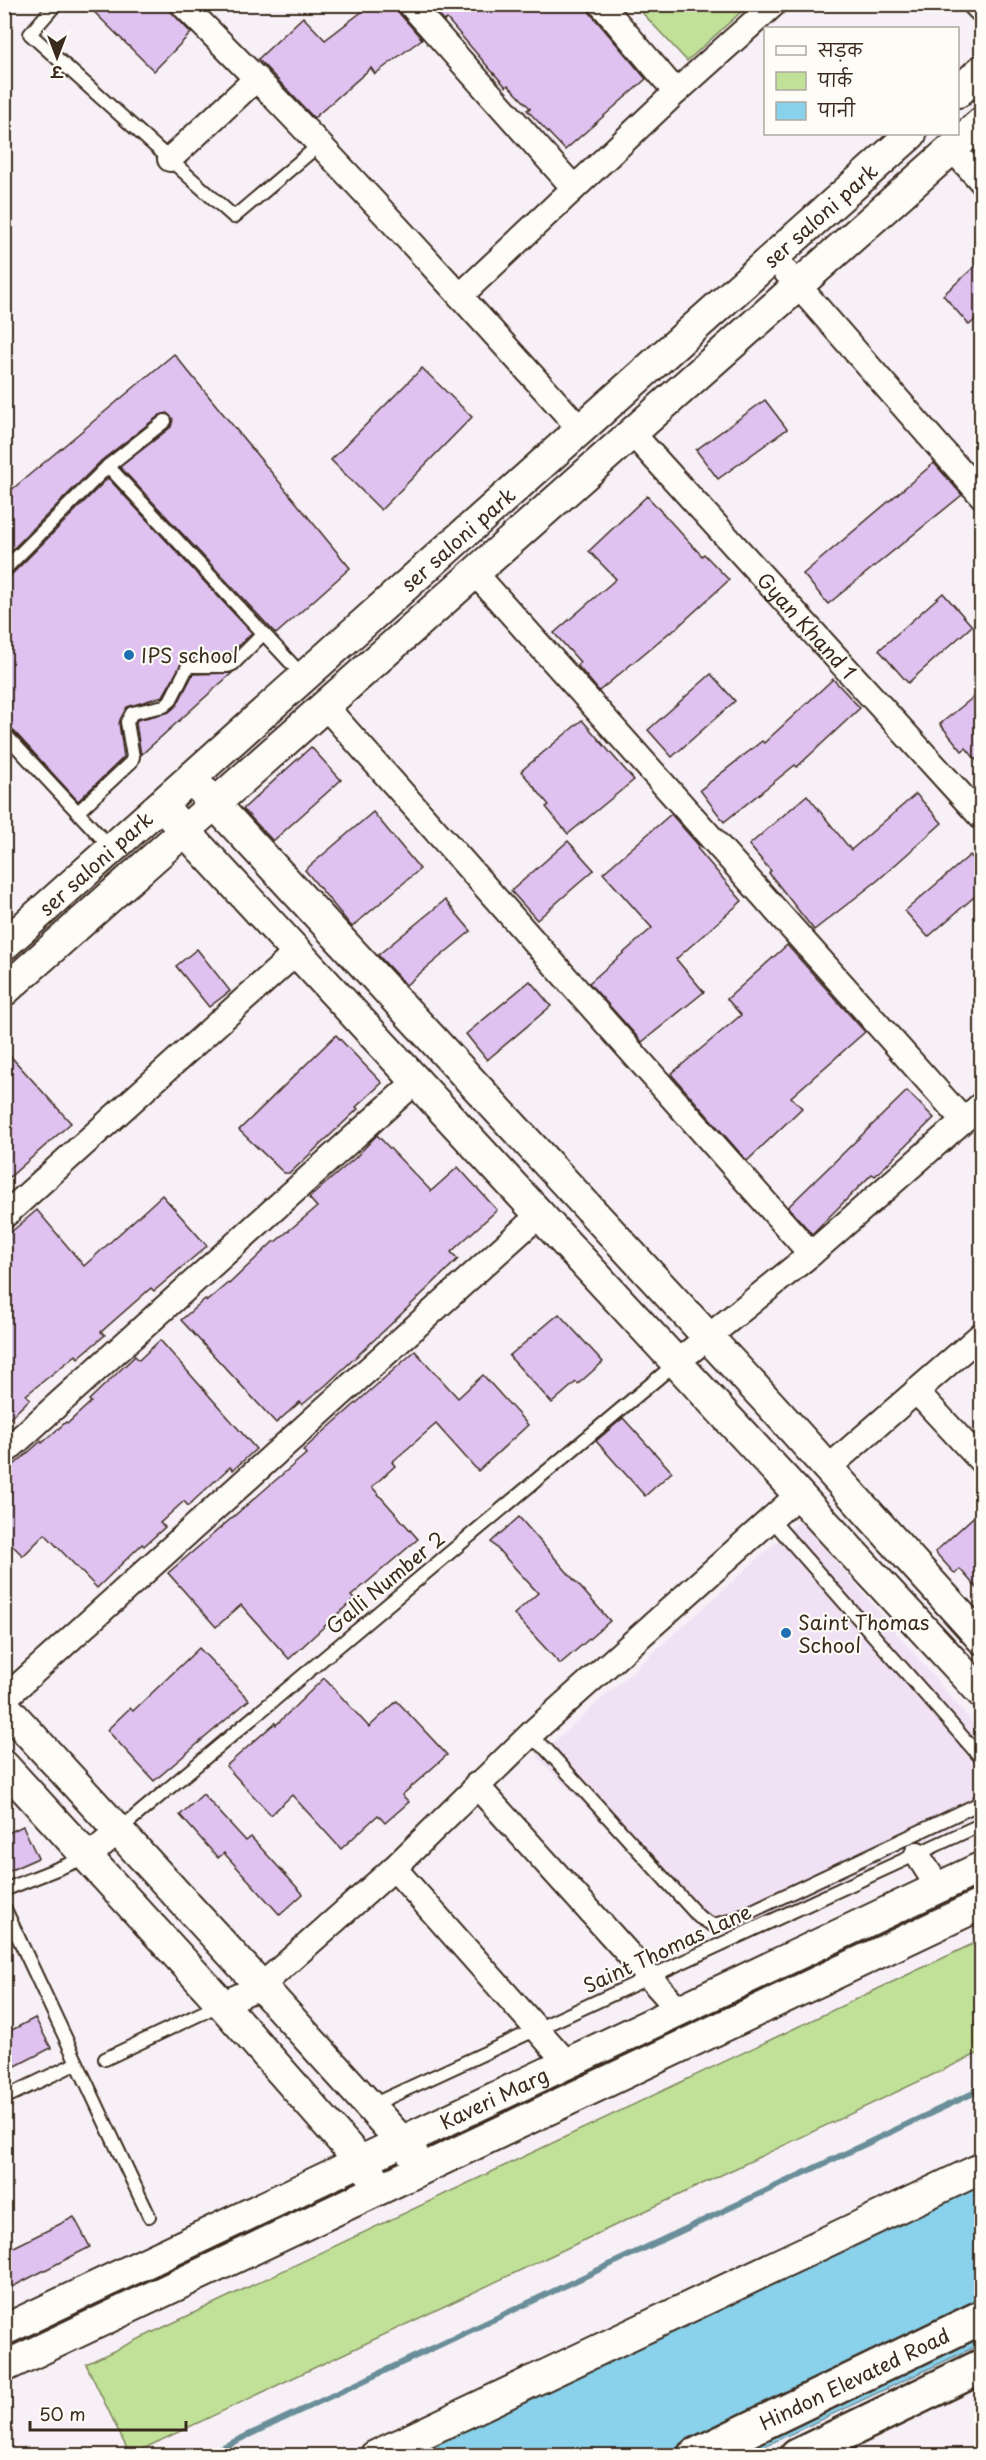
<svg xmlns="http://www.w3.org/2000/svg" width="986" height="2460" font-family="'Playpen Sans','Playpen Sans Deva',sans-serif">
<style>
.built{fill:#f0e2f4}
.green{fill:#c1e199;stroke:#7e865c;stroke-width:1.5}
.water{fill:#8ad1eb;stroke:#6a8e99;stroke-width:1.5}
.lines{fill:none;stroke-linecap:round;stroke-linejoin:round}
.stream{stroke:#6a8e99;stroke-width:6}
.building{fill:#dfc2f0;stroke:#3b2a1e;stroke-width:1.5}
.service-casing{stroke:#3b2a1e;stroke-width:16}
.minor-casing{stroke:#3b2a1e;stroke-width:28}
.tertiary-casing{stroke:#3b2a1e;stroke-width:34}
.motorway-casing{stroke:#3b2a1e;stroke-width:38}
.service{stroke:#fdfcf7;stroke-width:12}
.minor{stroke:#fdfcf7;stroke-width:24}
.tertiary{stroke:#fdfcf7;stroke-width:30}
.motorway{stroke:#fdfcf7;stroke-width:33}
.poi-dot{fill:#1f6fb2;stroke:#fdfcf7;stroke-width:2}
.labels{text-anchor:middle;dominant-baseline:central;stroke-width:4.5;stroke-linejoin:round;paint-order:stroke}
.street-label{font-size:20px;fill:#3b2a1e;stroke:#fdfcf7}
.poi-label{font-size:20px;fill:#3b2a1e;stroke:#fdfcf7;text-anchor:start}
</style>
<rect width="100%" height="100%" fill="#f7f0f6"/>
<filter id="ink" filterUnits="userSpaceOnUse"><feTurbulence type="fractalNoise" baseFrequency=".0167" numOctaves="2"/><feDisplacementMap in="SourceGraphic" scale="12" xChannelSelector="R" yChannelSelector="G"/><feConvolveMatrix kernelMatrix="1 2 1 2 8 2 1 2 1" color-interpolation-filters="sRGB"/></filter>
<g filter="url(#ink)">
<polygon class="built" points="801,1520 981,1733 981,1813 716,1939 537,1757"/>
<g class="green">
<polygon points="635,5 736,5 742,11 687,61"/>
<polygon points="981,1940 981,2052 130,2455 86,2364"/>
</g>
<polygon class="water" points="981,2184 981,2344 746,2455 411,2456"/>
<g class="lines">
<polyline class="stream" points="204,2456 982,2089"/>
</g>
<g class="building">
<polygon points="86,4 164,4 191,33 154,71"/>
<polygon points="372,4 396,4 399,13 422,39 375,74 371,68 314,118 258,59 303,17 325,40"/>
<polygon points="434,4 587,4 590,13 646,79 565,150 527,110 530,108 508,85 506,87 489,68 447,19 444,21 433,8"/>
<polygon points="981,261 981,315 969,325 943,295"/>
<polygon points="174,354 350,568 276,634 120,467 171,427 173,419 167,413 160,415 102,460 4,558 4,496"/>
<polygon points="422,368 472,417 381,510 331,460"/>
<polygon points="765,400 787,429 718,479 696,450"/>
<polygon points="934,463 962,495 828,604 803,574"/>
<polygon points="108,478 252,633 226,658 184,659 163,696 127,707 119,723 124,757 78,801 10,727 4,725 4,578 10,576"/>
<polygon points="647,496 702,556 704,554 729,580 671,633 670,632 599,691 577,665 580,662 554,633 616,579 589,551"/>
<polygon points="943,593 972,626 908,683 879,650"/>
<polygon points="232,673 141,755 136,723 137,720 169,712 177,705 193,674"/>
<polygon points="711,674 735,701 672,757 648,730"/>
<polygon points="833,679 860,708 797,767 795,765 724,822 700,790 762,741 764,743"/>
<polygon points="981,691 981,766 966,748 962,751 940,724"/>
<polygon points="582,720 634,780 568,834 546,807 549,805 521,771"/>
<polygon points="311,747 341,780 273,841 243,809"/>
<polygon points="916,794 942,823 877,881 814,930 769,873 771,871 749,845 807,795 851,850"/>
<polygon points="373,812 420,869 352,927 305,870"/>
<polygon points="671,814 699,846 697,848 742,901 676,959 704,992 642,1042 589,983 652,928 603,873"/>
<polygon points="568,841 594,870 537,920 511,891"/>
<polygon points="970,855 981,868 981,891 928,937 905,911"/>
<polygon points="445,900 471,931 406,985 378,955"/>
<polygon points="787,945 865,1032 791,1097 802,1108 747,1161 671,1074 741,1015 727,999"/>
<polygon points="197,949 230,991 209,1007 176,966"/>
<polygon points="530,981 551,1006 487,1060 466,1034"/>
<polygon points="336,1035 382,1083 356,1107 358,1109 290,1173 284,1173 239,1130"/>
<polygon points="4,1049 71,1123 4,1182"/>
<polygon points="907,1091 934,1118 875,1176 872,1174 812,1234 788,1207"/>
<polygon points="377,1135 431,1191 458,1167 497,1210 451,1252 458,1259 389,1326 326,1385 302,1405 300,1402 276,1423 181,1320 205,1299 207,1301 228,1283 229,1284 274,1241 275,1242 317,1207 309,1198 355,1158"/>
<polygon points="162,1195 207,1246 154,1291 151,1288 101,1332 105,1335 78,1358 76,1355 26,1395 30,1399 4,1424 4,1238 37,1210 84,1266"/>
<polygon points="559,1314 603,1362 578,1384 576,1382 552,1403 509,1356"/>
<polygon points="160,1340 256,1449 233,1470 230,1467 188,1506 184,1501 160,1523 165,1527 144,1546 142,1544 97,1588 45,1534 23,1556 4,1537 4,1474 41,1441 42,1443 66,1422 68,1423 91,1402 89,1400 135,1356 139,1360"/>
<polygon points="415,1351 458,1398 483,1375 528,1425 478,1471 436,1424 392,1462 395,1466 372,1487 418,1539 351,1596 354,1599 289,1659 241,1605 216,1627 168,1573 306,1454 303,1450"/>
<polygon points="623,1418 672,1472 645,1496 596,1441"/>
<polygon points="981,1510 981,1593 960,1569 955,1574 935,1552"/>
<polygon points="519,1517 610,1621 560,1664 514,1614 538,1593 491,1542"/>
<polygon points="199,1648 249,1700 154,1781 107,1730 130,1708 133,1711"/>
<polygon points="324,1678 369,1727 397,1701 447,1755 402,1795 409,1802 385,1823 378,1815 341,1849 292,1795 271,1815 226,1766 275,1723 276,1725"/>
<polygon points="203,1794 246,1841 251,1837 303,1894 280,1915 224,1853 218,1858 180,1815"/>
<polygon points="23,1826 38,1858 4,1873 4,1835"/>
<polygon points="35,2018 51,2048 4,2072 4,2034"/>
<polygon points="74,2217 90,2247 4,2291 4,2252"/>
</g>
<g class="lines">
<defs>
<g id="service">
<polyline points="56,4 30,34 234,217 319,145"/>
<polyline points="108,466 303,676"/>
<polyline points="4,570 108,466 165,421"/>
<polyline points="4,733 111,848"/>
<polyline points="78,812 131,762 133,757 127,722 132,713 164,706 170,701 188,666 228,666 233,664 263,634"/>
<polyline points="771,1519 982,1759"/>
<polyline points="529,1736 546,1749 699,1917 713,1925 733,1920 976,1805 982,1797"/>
<polyline points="119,1830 676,1363"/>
<polyline points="4,1890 87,1857"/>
<polyline points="4,1907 149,2216"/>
<polyline points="105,2059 221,2004"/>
<polyline points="4,2098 77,2063"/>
<polyline points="370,2106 982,1824"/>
</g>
<g id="minor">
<path d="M182,4C320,140 451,285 580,429"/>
<polyline points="410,4 574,188"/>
<polyline points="601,4 676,92"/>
<polyline points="975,4 982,11"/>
<polyline points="952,149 982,182"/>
<polyline points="170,159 257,78"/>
<polyline points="773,257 982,496"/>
<polyline points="460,296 676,92 774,4"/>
<path id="s1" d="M632,433L982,818"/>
<polyline points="475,573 963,1120"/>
<polyline points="325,706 811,1254"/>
<polyline points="4,1216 297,952"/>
<polyline points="677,1362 811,1254 982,1104"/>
<polyline points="916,1391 982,1462"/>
<polyline points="4,1453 416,1081"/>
<polyline points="828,1468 982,1334"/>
<polyline points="4,1699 539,1215"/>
<polyline points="476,1785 679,2010"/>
<polyline points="917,1854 938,1887"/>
<polyline points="88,1857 118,1831"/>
<polyline points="394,1868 567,2063"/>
<polyline points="222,2004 261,1986 394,1868 534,1731 798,1495"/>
</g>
<g id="tertiary">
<polyline points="958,92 982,70"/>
<polyline points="201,789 769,1403 982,1639"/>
<polyline points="171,816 982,1693"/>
<path id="s2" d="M4,945L911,134"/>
<polyline points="4,991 982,122"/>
<polyline points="4,1706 261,1986 413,2154"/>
<polyline points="4,1766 222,2004 373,2176"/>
<path id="s3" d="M4,2330L982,1867"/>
<polyline points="4,2367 982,1904"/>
<polyline points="375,2456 982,2168"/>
</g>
<g id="motorway">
<path id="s4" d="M694,2456L982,2317"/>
<polyline points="797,2456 982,2366"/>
</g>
</defs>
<use href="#service" class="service-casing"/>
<use href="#minor" class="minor-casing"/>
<use href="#tertiary" class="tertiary-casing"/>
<use href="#motorway" class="motorway-casing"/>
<use href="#service" class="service"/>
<use href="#minor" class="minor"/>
<use href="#tertiary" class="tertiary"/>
<use href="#motorway" class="motorway"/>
</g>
</g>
<g class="poi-dot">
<circle cx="129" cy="655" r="6"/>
<circle cx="786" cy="1633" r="6"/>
</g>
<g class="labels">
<g class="street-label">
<text stroke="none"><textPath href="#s2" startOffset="1095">ser saloni park</textPath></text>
<text stroke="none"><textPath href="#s2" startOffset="609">ser saloni park</textPath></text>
<text stroke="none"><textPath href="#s1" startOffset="260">Gyan Khand 1</textPath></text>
<text stroke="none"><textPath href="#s2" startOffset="123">ser saloni park</textPath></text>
<text transform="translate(385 1582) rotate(-40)">Galli Number 2</text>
<text transform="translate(667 1948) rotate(-25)">Saint Thomas Lane</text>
<text stroke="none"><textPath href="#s3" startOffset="542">Kaveri Marg</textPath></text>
<text stroke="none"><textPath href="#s4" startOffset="178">Hindon Elevated Road</textPath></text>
</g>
<g class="poi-label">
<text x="141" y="655">IPS school</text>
<text x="798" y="1622">Saint Thomas<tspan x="798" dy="23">School</tspan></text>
</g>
</g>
<rect width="986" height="2460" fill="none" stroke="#fdfcf7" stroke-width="24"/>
<rect x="12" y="12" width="962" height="2436" fill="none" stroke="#3b2a1e" stroke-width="2" filter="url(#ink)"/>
<rect x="764" y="27" width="195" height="108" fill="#fdfcf7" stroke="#afa8a0" stroke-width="1.5"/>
<rect x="776" y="46" width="30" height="9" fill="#fdfcf7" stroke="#afa8a0" stroke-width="1.5"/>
<text x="818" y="57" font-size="18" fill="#3b2a1e">सड़क</text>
<rect x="776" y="72" width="30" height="18" fill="#c1e199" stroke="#afa8a0" stroke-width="1.5"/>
<text x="818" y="87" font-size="18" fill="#3b2a1e">पार्क</text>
<rect x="776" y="102" width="30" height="18" fill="#8ad1eb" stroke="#afa8a0" stroke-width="1.5"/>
<text x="818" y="117" font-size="18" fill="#3b2a1e">पानी</text>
<g transform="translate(57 57) rotate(180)" stroke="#fdfcf7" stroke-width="4.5" paint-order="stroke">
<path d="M0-4.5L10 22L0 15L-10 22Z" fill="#3b2a1e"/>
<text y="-9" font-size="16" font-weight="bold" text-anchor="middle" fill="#3b2a1e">उ</text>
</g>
<path d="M30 2421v9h156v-9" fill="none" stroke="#3b2a1e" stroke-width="3"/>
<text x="39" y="2421" font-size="18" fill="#3b2a1e" stroke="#fdfcf7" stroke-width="4.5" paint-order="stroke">50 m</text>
</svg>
